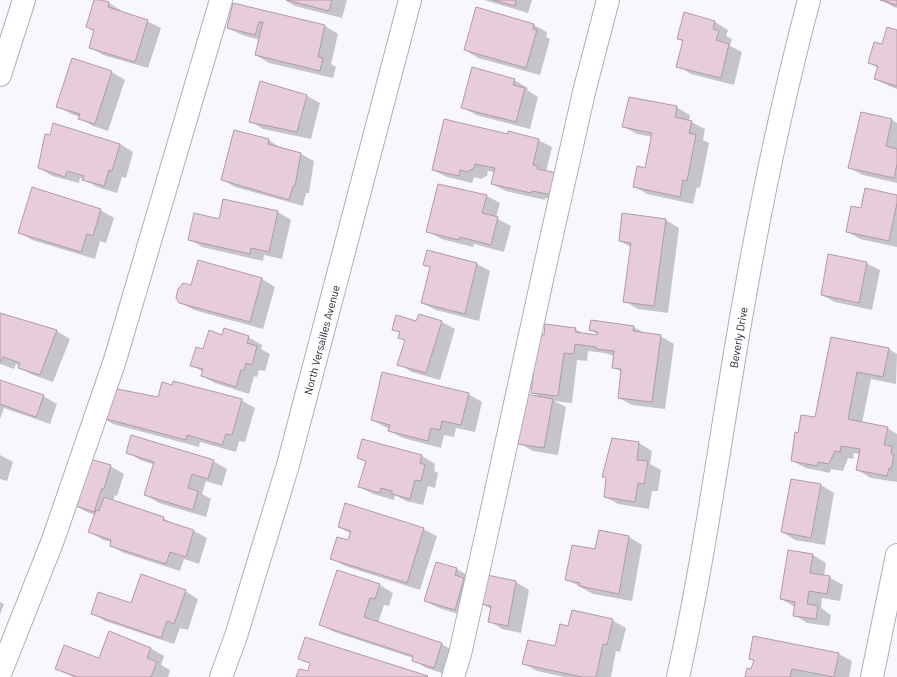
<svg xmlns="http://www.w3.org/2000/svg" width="897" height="677" font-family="Barlow,sans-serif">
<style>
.shadow{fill:#0003}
.building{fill:#e7cdd9;stroke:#b29aa4}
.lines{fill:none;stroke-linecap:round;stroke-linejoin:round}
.minor-casing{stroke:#afadc3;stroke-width:24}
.minor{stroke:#fff;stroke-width:22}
.labels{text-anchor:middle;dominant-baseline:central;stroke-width:3;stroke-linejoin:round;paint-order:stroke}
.street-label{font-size:11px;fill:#23222a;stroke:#fff}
</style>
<rect width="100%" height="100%" fill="#f7f7fc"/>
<g class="shadow">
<polygon points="95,0 109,3 122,11 122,13 147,21 161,28 148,68 103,55 90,47 95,32 87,27"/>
<polygon points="285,0 347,0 342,18 295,6"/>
<polygon points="484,0 532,0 528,13"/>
<polygon points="881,0 897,0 897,8 894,7"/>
<polygon points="234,4 325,26 338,34 331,64 336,67 333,78 269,63 256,55 260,40 242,35 228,28"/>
<polygon points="715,22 728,30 726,36 732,39 730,46 742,52 734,85 691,74 678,66 684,42 678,39"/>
<polygon points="534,25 547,32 546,37 550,39 540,75 478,58 465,50"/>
<polygon points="897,31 897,89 889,86 875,79 878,68 869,63"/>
<polygon points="73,59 112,72 125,80 108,131 93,126 79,118 80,117 71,114 58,106"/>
<polygon points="514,80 528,88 527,90 538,97 530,129 476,115 462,107"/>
<polygon points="260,83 307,96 320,103 311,139 263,129 250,121"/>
<polygon points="676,107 690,115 689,121 705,129 703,140 709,143 700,188 697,187 693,204 647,194 634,186 646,169 653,137 637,134 623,126"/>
<polygon points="862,114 892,120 897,123 897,183 863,175 849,168"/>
<polygon points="54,124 120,144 133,152 126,178 122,177 117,193 97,187 84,179 80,178 79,183 52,176 39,168"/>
<polygon points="234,131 269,140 282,149 301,154 314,161 309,193 306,193 303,206 235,187 222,179"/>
<polygon points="509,136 538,140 552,147 546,172 565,202 545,198 545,200 506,191 492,184 495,172 488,171 487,176 481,179 474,177 472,183 447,177 433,170"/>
<polygon points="439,186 487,196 500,203 496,218 511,226 504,252 474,244 473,247 441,239 428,231"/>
<polygon points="897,196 897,247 860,239 847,231 862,209"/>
<polygon points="224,200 278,212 291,220 282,259 264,255 263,261 202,247 189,239 220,220"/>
<polygon points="100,210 114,218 106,243 100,241 95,259 32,240 19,232"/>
<polygon points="666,220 679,228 668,313 638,309 624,301 632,248 620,241"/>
<polygon points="428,252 477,264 490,271 479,321 436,310 422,303 431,268 425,265"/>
<polygon points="866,263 880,270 872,310 835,302 822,295"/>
<polygon points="262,279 275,287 263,329 194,310 180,302 191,286"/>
<polygon points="0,314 57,331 70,339 53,382 33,375 19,368 20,366 16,364 14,369 0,364"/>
<polygon points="417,322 442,322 455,329 440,380 412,372 398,364 405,341 399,337 400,333 393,329"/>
<polygon points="634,327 646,334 660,336 674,344 665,409 632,405 619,398 622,372 613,367 614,356 605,353 588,351 587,361 577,360 572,403 554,401 566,407 558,455 533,451 519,443 542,398 532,392 545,336 575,329 585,334 602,337 590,330"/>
<polygon points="223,336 248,337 262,345 261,349 270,354 265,371 259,370 257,377 254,376 249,394 215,383 202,376 203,372 191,365 204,350"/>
<polygon points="831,338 889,349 897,354 896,384 871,379 862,423 887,428 897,434 897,482 871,478 857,470 860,454 854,453 853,459 848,458 843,471 831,469 830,473 806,468 792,461 799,434 816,418"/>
<polygon points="0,381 43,396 57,404 50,424 4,408 0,419"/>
<polygon points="468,394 482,402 475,432 456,428 454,437 444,435 441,448 403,438 389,431 390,429 385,427 372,420"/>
<polygon points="241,400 255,408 245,442 239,441 236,452 200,442 199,447 113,424 100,416"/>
<polygon points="613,439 639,443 652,451 650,464 661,470 658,491 652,491 649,509 618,504 605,497 607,478 604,476"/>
<polygon points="363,441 422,456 435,464 434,471 438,473 435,488 428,486 423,505 406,501 395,495 394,500 373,494 360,487 366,462 358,458"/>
<polygon points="127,452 213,461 227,469 222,486 206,481 202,494 211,499 206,517 159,503 145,495 155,465 140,460"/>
<polygon points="0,455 13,462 7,481 0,479"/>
<polygon points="110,466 124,474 117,496 115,495 113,501 163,518 176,525 194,531 207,538 199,564 184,559 180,571 124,553 111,546 112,542 103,540 90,532 95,515 87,512 74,505"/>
<polygon points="792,480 821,485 834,493 825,545 795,540 782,532"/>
<polygon points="339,527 423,529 437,536 420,590 345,566 331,558 349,542 351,534"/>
<polygon points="600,531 629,537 642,545 632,601 593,594 566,579 596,551"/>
<polygon points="789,552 813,555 826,563 824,576 829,577 843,585 840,601 822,598 821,608 831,615 829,626 807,623 794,615 795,607 781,599"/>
<polygon points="437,563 457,569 470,577 468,617 439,608 425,601"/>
<polygon points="487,576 516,582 529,590 521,633 502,629 489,621 491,609 482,604"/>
<polygon points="380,585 393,593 389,606 384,605 378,623 442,644 455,652 448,675 426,668 413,660 413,658 334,632 320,624"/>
<polygon points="185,591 198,599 188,630 180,628 174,644 105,621 92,613"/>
<polygon points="0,602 4,604 0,614"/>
<polygon points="612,620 626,628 620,652 616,651 611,677 564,677 537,671 524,664 556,647 569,627"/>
<polygon points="150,648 164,656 161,665 170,670 168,677 73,677 56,668"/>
<polygon points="839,654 852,661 849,677 746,677 752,670 754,661 750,658"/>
</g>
<g class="building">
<polygon points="94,0 101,0 109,2 108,7 148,20 135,62 89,48 94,30 86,27"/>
<polygon points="286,0 332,0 329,11"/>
<polygon points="493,0 516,0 515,6"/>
<polygon points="880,0 897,0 897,5"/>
<polygon points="233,3 325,25 318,57 323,58 320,71 255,55 263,22 259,22 255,35 227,28"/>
<polygon points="476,7 534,24 533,29 537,30 526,68 464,50"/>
<polygon points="684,12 715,21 713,29 719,31 716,40 729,44 721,78 676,67 683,40 677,39"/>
<polygon points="887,27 897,30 897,86 874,79 878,66 868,63 874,42 882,44"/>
<polygon points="72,58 112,71 95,124 78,119 80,114 56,107"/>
<polygon points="472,67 515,79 513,85 525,88 516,122 461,108"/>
<polygon points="260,81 307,95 297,132 249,122"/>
<polygon points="629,97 677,106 675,117 692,121 689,133 696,135 687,181 683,180 680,197 633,187 637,166 645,168 652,133 622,127"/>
<polygon points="861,112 892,119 886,146 897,149 897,164 894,178 848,168"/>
<polygon points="444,119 508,134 508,131 539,139 533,165 538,166 537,169 557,173 552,195 532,191 531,193 491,184 495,168 475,164 474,168 467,172 460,170 459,176 432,170"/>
<polygon points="53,123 120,144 112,171 109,170 104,186 82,180 84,176 67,171 65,177 38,168 45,134 50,135"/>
<polygon points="234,130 269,139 268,144 301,153 295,186 293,186 289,200 221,180"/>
<polygon points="438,184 487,195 482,213 498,217 491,245 460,237 459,240 426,232"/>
<polygon points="32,187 101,209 93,236 87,234 81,252 18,233"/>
<polygon points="865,188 897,195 897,203 889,241 846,232 851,206 861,208"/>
<polygon points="223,199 278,211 269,252 251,248 250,254 188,240 194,213 219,219"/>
<polygon points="622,213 666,219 654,306 623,302 631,243 619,241"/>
<polygon points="427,250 477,263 465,314 421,303 430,267 423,265"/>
<polygon points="828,254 867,262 859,303 821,295"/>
<polygon points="198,260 262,278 250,322 179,303 176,298 178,289 183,283 191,285"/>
<polygon points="0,313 57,330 40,375 18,368 20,363 3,357 0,362"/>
<polygon points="419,314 442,321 426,373 397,365 405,340 398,338 400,332 392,330 396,315 416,321"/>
<polygon points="591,320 634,326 633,331 661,335 652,402 618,398 621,369 612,368 614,351 596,349 596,347 575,344 574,354 564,353 558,396 531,393 534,367 535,334 544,335 545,324 576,328 575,332 597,335 598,332 589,330"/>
<polygon points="224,328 249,336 247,343 257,346 252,365 246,363 244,370 241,370 236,387 201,376 203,369 190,366 196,347 203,349 209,330 222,335"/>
<polygon points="831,337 889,348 883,377 857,372 848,419 888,427 884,445 892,446 891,454 894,455 891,469 889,468 887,476 856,470 860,449 841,446 840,452 835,451 829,464 818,462 817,466 791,461 795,432 798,433 801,415 815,417"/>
<polygon points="382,372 469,393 461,425 442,421 440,430 431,428 428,441 388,431 390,425 371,420"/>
<polygon points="0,380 44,395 36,417 0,404"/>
<polygon points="173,381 242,399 232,435 226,434 222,445 187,435 186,440 99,417 107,387 158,397 162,382 172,385"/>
<polygon points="526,394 553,399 544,448 518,444"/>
<polygon points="131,435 214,460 208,479 192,474 188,488 198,491 193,510 144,495 154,462 126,453"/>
<polygon points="612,438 639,442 637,460 648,461 644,484 638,483 635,502 604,497 606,477 602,477"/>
<polygon points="362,439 422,455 420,463 425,465 421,481 415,480 410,499 392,494 392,491 381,488 380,493 358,487 366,461 357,458"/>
<polygon points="87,458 111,465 104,489 102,488 94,512 73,505"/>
<polygon points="791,479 821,484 811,538 781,532"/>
<polygon points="104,497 164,517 163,520 194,530 186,557 170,552 166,564 110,546 111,540 88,532 96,510 99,511"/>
<polygon points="345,503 424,528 407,583 330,559 337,537 348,540 351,531 338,527"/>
<polygon points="599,530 629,536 619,594 579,586 580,583 565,580 572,545 595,549"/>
<polygon points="788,550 813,554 810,573 830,576 827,594 809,591 807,604 818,606 816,619 793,616 795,602 780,599"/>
<polygon points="436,562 457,568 455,575 464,578 455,610 424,601"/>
<polygon points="337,570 380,584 375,599 370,598 364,617 442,643 434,668 412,661 413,656 319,625"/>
<polygon points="141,574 186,590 174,624 167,621 161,638 91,614 98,592 131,603"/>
<polygon points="487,575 516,581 508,626 488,622 491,606 481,604"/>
<polygon points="572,610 613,619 607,645 603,644 596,677 582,677 522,664 528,640 555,646 560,624 568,626"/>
<polygon points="109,631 151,648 147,658 157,662 151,677 77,677 55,669 64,645 99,658"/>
<polygon points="753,636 839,653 834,677 792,669 790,677 745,677 747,668 751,669 754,660 749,659"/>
<polygon points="305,637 428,676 427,677 296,677 299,669 308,671 310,663 298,659"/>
</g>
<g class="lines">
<defs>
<g id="minor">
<polyline points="0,75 24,0"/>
<polyline points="0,674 53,540 115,360 221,0"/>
<path id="s1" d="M221,677L236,636L288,465L410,0"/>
<polyline points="453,677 460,654 489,523 547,257 584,92 608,0"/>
<path id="s2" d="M678,677C707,547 723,415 747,284C764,189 784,94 809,0"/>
<polyline points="872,677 897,555"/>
</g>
</defs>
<use href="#minor" class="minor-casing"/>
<use href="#minor" class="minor"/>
</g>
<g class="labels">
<g class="street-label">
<text stroke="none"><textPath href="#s2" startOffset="345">Beverly Drive</textPath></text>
<text stroke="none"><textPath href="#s1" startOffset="352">North Versailles Avenue</textPath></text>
</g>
</g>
</svg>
